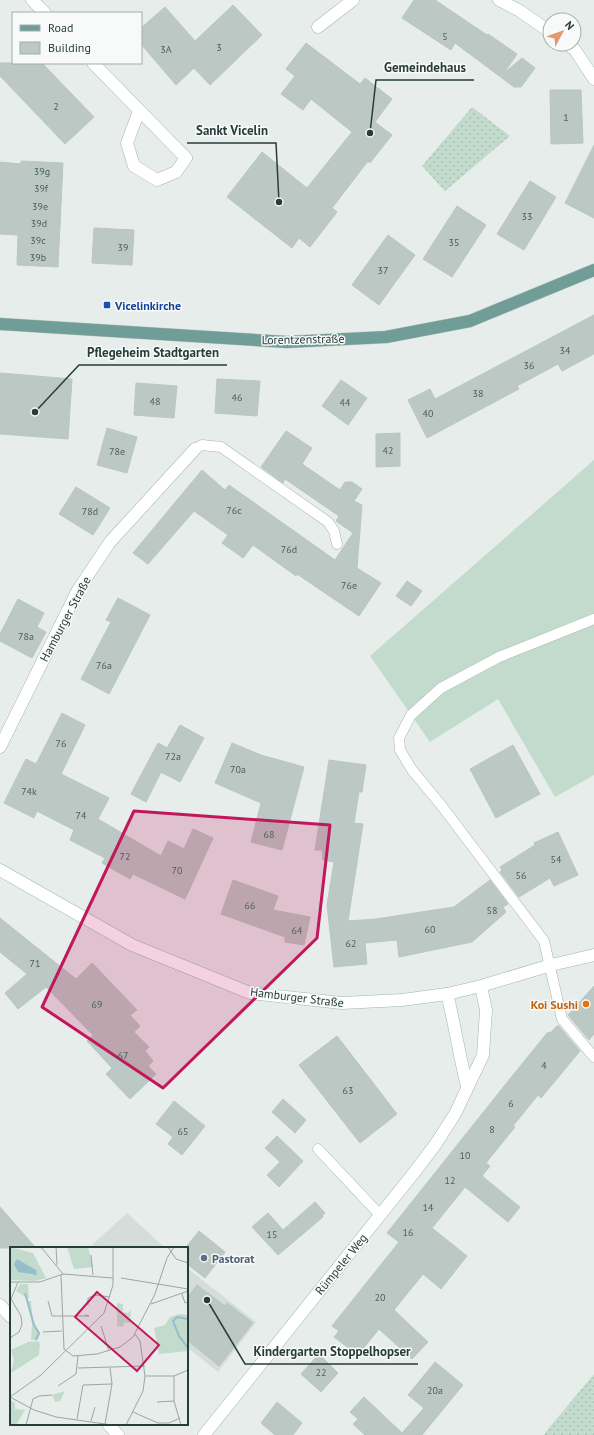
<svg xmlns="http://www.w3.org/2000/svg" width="594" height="1435" font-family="'PT Sans',sans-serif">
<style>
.built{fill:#d5ddda}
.grass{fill:url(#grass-dots)}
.pitch{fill:#c2dbcc}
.building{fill:#bcc8c4;stroke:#b9c6c2}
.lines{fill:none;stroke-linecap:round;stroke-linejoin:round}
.lane-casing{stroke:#a9b5b2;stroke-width:11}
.street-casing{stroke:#a9b5b2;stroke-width:13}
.secondary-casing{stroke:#a3b5b0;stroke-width:13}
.primary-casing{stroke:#c3c9c8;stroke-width:13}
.lane{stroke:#fff;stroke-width:10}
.street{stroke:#fff;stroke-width:12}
.secondary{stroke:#fff;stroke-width:12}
.primary{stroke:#709d97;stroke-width:12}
.marked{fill:#c2185b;fill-opacity:0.2;stroke:#c2185b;stroke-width:3;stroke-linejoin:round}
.transit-dot{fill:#1a4fb4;stroke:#f7faf9;stroke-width:1.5}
.food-dot{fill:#e8710a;stroke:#f7faf9;stroke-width:1.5}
.service-dot{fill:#5c6f8a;stroke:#f7faf9;stroke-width:1.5}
.labels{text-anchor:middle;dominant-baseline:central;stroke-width:3;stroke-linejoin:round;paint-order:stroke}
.number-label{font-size:10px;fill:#4c605c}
.transit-label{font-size:12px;font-weight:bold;fill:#164399;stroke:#f7faf9;text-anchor:start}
.street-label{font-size:12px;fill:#273d3a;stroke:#f7faf9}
.food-label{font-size:12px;font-weight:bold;fill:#c56008;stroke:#f7faf9;text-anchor:end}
.service-label{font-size:12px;font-weight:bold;fill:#4e5e75;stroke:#f7faf9;text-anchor:start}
.inset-river{fill:none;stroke:#96bdcb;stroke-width:2}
.inset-road{fill:none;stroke:#9aa7a4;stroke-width:1}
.view{fill:#c2185b;fill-opacity:0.15;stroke:#c2185b;stroke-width:2}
.inset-edge{fill:none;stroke:#273d3a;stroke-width:2}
.leader{fill:none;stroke:#273d3a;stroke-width:1.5}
.callout-dot{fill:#273d3a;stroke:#f7faf9;stroke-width:1.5}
.callout-label{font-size:13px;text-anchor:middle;font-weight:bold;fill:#273d3a;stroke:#f7faf9;stroke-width:3;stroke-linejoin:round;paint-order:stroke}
</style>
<defs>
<pattern id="grass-dots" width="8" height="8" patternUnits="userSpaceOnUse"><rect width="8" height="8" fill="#c2dbcc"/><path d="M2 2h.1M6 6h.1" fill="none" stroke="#a7bdb0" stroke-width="1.8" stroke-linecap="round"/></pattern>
</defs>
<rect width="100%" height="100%" fill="#e6edeb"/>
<g class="built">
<polygon points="127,1213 165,1248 92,1248 91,1246"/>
<polygon points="187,1268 256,1322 218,1372 187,1347"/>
</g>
<g class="grass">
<polygon points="472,107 510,136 445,191 422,166"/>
<polygon points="594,1374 594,1435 544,1435 548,1429"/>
</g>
<polygon class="pitch" points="594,460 594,775 555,797 498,699 430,742 370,656"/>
<g class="building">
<polygon points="414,0 435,0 487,35 488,34 517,54 504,73 522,58 535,68 521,87 514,87 455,43 451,50 402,18"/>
<polygon points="233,5 262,35 210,85 194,68 176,85 141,44 141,28 165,7 195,41"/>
<polygon points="306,43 360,84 365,78 392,99 375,122 392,135 370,163 368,161 332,208 337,212 310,247 299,238 292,248 227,197 262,152 307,188 352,132 311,99 303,110 281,94 295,76 286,69"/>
<polygon points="0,63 42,63 94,117 65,144 0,76"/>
<polygon points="550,90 581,90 583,143 551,144"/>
<polygon points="594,145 594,218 565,203"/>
<polygon points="21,161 63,163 58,267 17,265 18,235 0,234 0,162 21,164"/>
<polygon points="530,181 556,197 524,250 497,234"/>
<polygon points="457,206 486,225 452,277 423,259"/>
<polygon points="94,228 134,230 132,265 92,263"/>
<polygon points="388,235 415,255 379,305 352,285"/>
<polygon points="594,315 594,354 562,371 558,364 517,386 519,389 427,438 408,400 430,389 435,399"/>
<polygon points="0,373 72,379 68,439 0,434"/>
<polygon points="217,379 260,381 257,416 215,413"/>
<polygon points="341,380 367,398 348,425 322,406"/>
<polygon points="136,383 177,386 174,418 134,415"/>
<polygon points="107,428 137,437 127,473 97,465"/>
<polygon points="286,431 312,448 302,464 340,490 345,482 352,482 362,489 354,501 362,505 357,568 381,583 359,616 297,574 296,576 253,545 243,558 222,543 228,535 194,511 148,564 133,553 202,470 225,490 229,485 335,560 353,533 336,521 339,516 285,479 283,483 261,467"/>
<polygon points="400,433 400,466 376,467 376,434"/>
<polygon points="76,487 110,508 93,535 59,514"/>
<polygon points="407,581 422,591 411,606 396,596"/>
<polygon points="118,598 150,615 109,694 81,679 111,622 106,620"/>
<polygon points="18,599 44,613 37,627 46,632 32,658 0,641 0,634"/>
<polygon points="62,713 85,725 61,774 109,798 98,819 161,856 168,841 184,849 193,829 213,838 185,899 133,874 130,879 102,863 105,858 70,840 74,830 37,811 34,818 4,803 26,759 36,764"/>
<polygon points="180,725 204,738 180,782 161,772 146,802 131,794 158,743 167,748"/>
<polygon points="232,743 261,755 304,767 282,850 251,842 261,803 215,783"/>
<polygon points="513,745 540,794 496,818 470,769"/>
<polygon points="329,760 366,765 362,792 359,792 354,823 363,824 348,921 376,919 454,907 490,880 508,904 503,907 506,912 472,942 399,957 397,940 365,943 367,964 334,967 327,905 334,862 323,860 322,850 315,850"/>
<polygon points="558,832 578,875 554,886 550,878 519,897 500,872 502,870 500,867 535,845 534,843"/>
<polygon points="233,880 278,896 273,910 310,917 304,945 285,942 285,937 221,914"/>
<polygon points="0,918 76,979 92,963 137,1010 130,1015 140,1026 134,1032 149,1047 145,1051 153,1061 148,1066 156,1074 130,1099 106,1074 112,1068 87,1041 93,1035 46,987 18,1009 5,993 27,974 0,952"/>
<polygon points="594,986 594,1034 589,1040 568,1015"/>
<polygon points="558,1025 580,1051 541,1098 538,1095 513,1126 515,1127 486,1163 490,1166 482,1176 520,1207 508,1222 465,1187 432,1228 467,1256 441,1289 423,1274 394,1310 428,1342 412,1359 379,1329 362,1350 359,1348 355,1353 334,1337 339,1331 332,1326 399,1242 387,1233 513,1075 548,1032 550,1033"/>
<polygon points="337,1036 397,1114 360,1143 299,1065"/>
<polygon points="283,1099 306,1120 295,1133 272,1112"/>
<polygon points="174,1101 205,1126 182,1155 168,1144 173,1137 156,1124"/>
<polygon points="277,1136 303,1161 279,1187 267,1175 280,1162 265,1148"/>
<polygon points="315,1202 325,1213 322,1216 323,1217 278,1255 252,1227 268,1213 283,1230"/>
<polygon points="0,1207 36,1248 0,1248"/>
<polygon points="199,1231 225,1252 205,1278 187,1264 187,1246"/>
<polygon points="197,1285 225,1306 227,1303 253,1323 219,1366 187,1340 187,1298"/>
<polygon points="319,1354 338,1373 321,1392 301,1374"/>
<polygon points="435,1362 463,1385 422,1435 365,1435 353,1424 358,1419 350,1412 364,1397 402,1433 424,1408 408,1395"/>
<polygon points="277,1402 302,1423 293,1435 275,1435 261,1423"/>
</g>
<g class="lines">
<defs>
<g id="lane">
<polyline points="195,449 202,445 221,447 328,522 334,531 337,544"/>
<polyline points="594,619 499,657 441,688 411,715 399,738 400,750 412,770 441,805 544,941 562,1019 594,1057"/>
<polyline points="318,1149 380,1215"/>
</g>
<g id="street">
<polyline points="32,0 45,13"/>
<polyline points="499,0 520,11 550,32"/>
<polyline points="318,27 353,0"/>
<polyline points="567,44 575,50 594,79"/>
<polyline points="93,63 186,158 176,172 157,180 134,166 127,143 139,111"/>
<polyline points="0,747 78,590 110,542 195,449"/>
<polyline points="0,1305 11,1317"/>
<polyline points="108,1424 118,1435"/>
</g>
<g id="secondary">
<polyline points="0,870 132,945 250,993 342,1003 402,1000 447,994 481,986 551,965 594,955"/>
<path d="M447,994C455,1025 459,1055 467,1086"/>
<polyline points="204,1435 413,1174 435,1145 455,1114 483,1055 486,1010 481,986"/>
</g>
<polyline id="primary" points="0,324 287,342 386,337 470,321 594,270"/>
</defs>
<use href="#lane" class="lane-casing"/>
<use href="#street" class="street-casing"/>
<use href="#secondary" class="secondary-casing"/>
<use href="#primary" class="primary-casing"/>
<use href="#lane" class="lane"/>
<use href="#street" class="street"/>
<use href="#secondary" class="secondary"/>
<use href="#primary" class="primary"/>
</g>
<path class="marked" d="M134,811L330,825L317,938L163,1088L42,1007Z"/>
<rect class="transit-dot" x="103" y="301" width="8" height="8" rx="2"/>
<circle class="food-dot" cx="586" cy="1004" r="4"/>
<circle class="service-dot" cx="204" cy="1258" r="4"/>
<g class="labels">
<g class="number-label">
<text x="445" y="36">5</text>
<text x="219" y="47">3</text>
<text x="166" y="49">3A</text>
<text x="56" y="106">2</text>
<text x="566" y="117">1</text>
<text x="42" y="171">39g</text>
<text x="41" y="188">39f</text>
<text x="40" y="206">39e</text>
<text x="527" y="216">33</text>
<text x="39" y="223">39d</text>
<text x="38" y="240">39c</text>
<text x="454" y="242">35</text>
<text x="123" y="247">39</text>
<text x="38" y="257">39b</text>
<text x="383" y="270">37</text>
<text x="565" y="350">34</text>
<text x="529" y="365">36</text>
<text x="478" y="393">38</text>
<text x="237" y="397">46</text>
<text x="155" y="401">48</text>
<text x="345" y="402">44</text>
<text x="428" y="413">40</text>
<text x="388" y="450">42</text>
<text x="117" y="451">78e</text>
<text x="234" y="510">76c</text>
<text x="90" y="511">78d</text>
<text x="289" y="549">76d</text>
<text x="349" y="585">76e</text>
<text x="26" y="636">78a</text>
<text x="104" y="665">76a</text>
<text x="61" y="743">76</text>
<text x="173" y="756">72a</text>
<text x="238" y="769">70a</text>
<text x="29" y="791">74k</text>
<text x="81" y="815">74</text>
<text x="269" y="834">68</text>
<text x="125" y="856">72</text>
<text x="556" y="859">54</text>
<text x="177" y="870">70</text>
<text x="521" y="875">56</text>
<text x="250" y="905">66</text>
<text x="492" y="910">58</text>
<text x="430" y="929">60</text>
<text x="297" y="930">64</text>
<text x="351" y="943">62</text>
<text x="35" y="963">71</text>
<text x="97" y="1004">69</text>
<text x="123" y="1055">67</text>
<text x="544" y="1065">4</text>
<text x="348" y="1090">63</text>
<text x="511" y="1103">6</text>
<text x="492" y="1129">8</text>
<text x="183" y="1131">65</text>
<text x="465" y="1155">10</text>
<text x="450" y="1180">12</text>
<text x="428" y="1207">14</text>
<text x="408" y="1232">16</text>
<text x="272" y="1234">15</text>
<text x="380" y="1297">20</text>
<text x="321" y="1372">22</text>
<text x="435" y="1390">20a</text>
</g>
<g class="transit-label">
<text x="115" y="305">Vicelinkirche</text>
</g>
<g class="street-label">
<text transform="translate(303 339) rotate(-1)">Lorentzenstraße</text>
<text transform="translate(65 619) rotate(-62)">Hamburger Straße</text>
<text transform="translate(297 997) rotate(7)">Hamburger Straße</text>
<text transform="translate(341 1264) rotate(-51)">Rümpeler Weg</text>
</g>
<g class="food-label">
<text x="578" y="1004">Koi Sushi</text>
</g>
<g class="service-label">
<text x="212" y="1258">Pastorat</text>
</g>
</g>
<g transform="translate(10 1247)">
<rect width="178" height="178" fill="#e6edeb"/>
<path d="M0,0L23,6L36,31L25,34L0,33ZM5,17L19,19L21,28L7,23ZM10,37H18L19,52L6,44ZM17,54H21L23,79L30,87L27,93H21L22,76ZM170,67L178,68V104L149,107L144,81L155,78L160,70ZM27,94L30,96L29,108L1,126L4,113L1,103L18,95ZM55,144L50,154L45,155L42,148Z" fill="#c2dbcc" fill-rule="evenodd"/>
<path d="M0,153L5,156V162L15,163L6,178H0Z" fill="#c2dbcc"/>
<path d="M57,0H78L83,20L64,22Z" fill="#c2dbcc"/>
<path d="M107,56L113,57V65L118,66L121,63L120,76L114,75L113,80L107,79Z" fill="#c2dbcc"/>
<path d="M7,12L26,23L27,28L8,25L4,17Z" fill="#96bdcb"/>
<path class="inset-river" d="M15,46L24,78L29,86L26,93M178,72L167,70L163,74L169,89L178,101"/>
<path class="inset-road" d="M31,0L53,27M46,0L47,18M158,0L166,12L178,16M81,8L83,28M51,28L54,102L63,109L87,107L110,100L123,90L145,47L157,11L164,0M111,31L178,42M0,35H30L53,27L103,31M172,47L175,56L178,55M38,54L42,69H79L75,68M141,57L178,44M78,58V51L85,48L100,50M91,79L99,104M33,85L52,84M0,91L9,85L12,78L11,69L1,52L8,35M68,121L135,119M135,129H164M164,129V154L171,178M164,129L178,123M48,139L66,127L68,109M0,150L24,163L46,170L102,178M0,150L31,128L94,66L103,38V0M147,155L164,154M123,165L148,176H159L170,171M67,172L73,138L102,137M81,174L85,160M95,177L102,137L100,121M16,178L23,152L29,149L42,148M116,178L133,144L135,129L130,94L125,87"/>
<path class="view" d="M87,45L149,98L127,124L65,70Z"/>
<rect width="178" height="178" class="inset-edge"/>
</g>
<path class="leader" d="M370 133L376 80H474M279 202L276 143H187M35 412L79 365H227M207 1300L245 1364H418"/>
<g class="callout-dot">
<circle cx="370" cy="133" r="4"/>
<circle cx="279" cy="202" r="4"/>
<circle cx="35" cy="412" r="4"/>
<circle cx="207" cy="1300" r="4"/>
</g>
<g class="callout-label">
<text x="425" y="72">Gemeindehaus</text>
<text x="232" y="135">Sankt Vicelin</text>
<text x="153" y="357">Pflegeheim Stadtgarten</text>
<text x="332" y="1356">Kindergarten Stoppelhopser</text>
</g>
<rect x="12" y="12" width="130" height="52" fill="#f7faf9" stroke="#a4aead"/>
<rect x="20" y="25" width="20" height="6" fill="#709d97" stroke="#a4aead"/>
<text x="48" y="32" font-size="12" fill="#273d3a">Road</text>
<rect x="20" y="42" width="20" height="12" fill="#bcc8c4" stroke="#a4aead"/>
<text x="48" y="52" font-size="12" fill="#273d3a">Building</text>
<g transform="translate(562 32) rotate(49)"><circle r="19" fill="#f7faf9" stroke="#a4aead"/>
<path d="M0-3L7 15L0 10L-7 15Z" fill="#e29870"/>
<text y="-6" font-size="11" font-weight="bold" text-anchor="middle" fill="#273d3a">N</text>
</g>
</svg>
